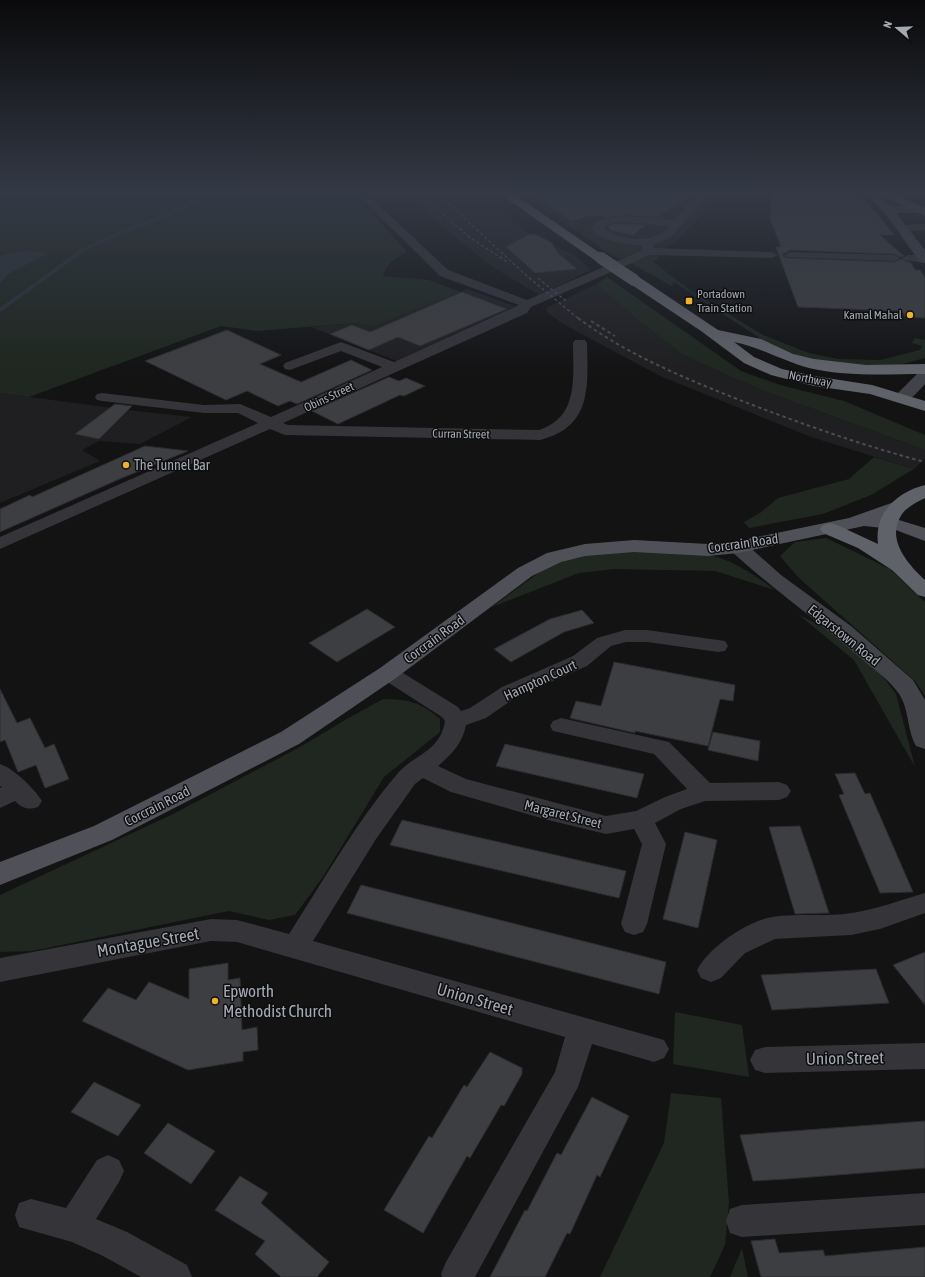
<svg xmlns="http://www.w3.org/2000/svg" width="925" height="1277" font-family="'Asap Condensed',sans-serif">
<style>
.built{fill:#1f1f21}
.green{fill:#1f2720}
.water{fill:#293138}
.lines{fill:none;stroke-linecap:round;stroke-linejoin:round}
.stream{stroke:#293138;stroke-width:3.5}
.building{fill:#3d3e41;stroke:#2d2d30}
.street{fill:#343439;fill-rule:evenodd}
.secondary{fill:#424349;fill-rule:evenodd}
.primary{fill:#505158;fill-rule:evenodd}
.highway{fill:#60626a;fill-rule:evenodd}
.rail-far1{stroke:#4b4c52;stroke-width:1.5;stroke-dasharray:3 2.5;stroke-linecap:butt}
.rail{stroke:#4b4c52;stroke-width:2;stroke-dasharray:3.5 3;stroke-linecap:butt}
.highway-bridge{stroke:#60626a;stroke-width:12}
.poi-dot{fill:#eeb131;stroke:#0e0e0f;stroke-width:1.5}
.labels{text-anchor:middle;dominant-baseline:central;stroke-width:3;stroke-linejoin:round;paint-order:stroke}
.far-poi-label{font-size:12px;fill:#a4a9b4;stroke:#0e0e0f;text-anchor:start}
.far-street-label{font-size:12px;fill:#a4a9b4;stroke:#0e0e0f}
.poi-label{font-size:14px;fill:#a4a9b4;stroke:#0e0e0f;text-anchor:start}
.street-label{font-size:14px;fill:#a4a9b4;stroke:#0e0e0f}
.near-street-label{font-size:17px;fill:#a4a9b4;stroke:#0e0e0f}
.near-poi-label{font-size:17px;fill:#a4a9b4;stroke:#0e0e0f;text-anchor:start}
</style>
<rect width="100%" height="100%" fill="#131314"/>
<g class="built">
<polygon points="403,192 488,192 500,200 507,217 528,233 573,254 591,270 539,295 493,267 457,239"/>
<polygon points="518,192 722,192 677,241 656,255 642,257 630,263 606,252"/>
<polygon points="596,284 640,322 683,355 756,388 925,450 925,459 914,469 811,437 660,376 563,324 548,313 546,308"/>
<polygon points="467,289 515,306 396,361 311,327 355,323 375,326"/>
<polygon points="0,393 127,410 192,417 140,444 99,441 82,450 100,461 0,503"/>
</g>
<g class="green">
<path d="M0,192H349L372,212L407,252C396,258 386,263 383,276L429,280L460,292L375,326L355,323L257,331L221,326L29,397L0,393Z"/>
<polygon points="520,192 532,192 542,198 539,200 572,221 589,225 594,232 608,241 641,248 638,253 622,259 610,253"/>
<polygon points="656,255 659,260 652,261 692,292 763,335 809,353 839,359 880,360 920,350 922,346 912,343 915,338 925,340 925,358 892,367 810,362 772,346 674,282 672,286 630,263 643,257"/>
<polygon points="607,277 741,371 780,385 844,401 925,435 925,450 756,388 683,355 640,322 596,284"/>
<polygon points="874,457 914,469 871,495 823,514 749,528 744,522 760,513 778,498 849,479"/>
<polygon points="826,538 890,569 925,602 925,696 915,681 799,578 780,556 795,542"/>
<path d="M627,551C652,552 695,550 717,557C739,564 757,577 775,590L715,571L614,569L579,573L492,607L555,561L597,552Z"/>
<polygon points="799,615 835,633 878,670 896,694 915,767 854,660"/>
<path d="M383,699C408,699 420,702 440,719V732L384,777L323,877L295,915L269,920L229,911L32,951L0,952V895L173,814L300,747L345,720Z"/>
<polygon points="675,1012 742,1025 749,1077 673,1064"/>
<polygon points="671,1093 721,1098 729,1203 725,1245 710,1277 600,1277 664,1143"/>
<polygon points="742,1248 748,1277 730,1277"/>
</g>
<polygon class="water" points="22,251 36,251 47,254 8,274 0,283 0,256"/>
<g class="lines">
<polyline class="stream" points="0,310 83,250 115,235 182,209 194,199 194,192"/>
</g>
<g class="building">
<polygon points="532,192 695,192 658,217 624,215 604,218 602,215 585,217 572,221 538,199 542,198"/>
<polygon points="772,192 856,192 879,216 894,235 880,235 904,256 901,257 894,254 790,250 783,254 783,256 786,258 894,262 901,259 911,263 915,270 920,270 925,278 925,318 905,317 902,311 798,307 776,247 781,247 770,218"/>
<polygon points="612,224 624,224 646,225 633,235 612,231 608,227"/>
<polygon points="529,234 537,235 552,243 558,253 577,269 535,273 506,247"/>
<polygon points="462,292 507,309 420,346 398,337 369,350 330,334 352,325 370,332"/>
<polygon points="227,330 281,355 260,364 301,382 351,360 372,370 297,404 290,401 278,406 247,391 226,400 145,361"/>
<polygon points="389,377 399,381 406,378 425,386 404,396 400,395 338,424 312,411"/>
<polygon points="115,404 132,406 99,439 75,434"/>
<polygon points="145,446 188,451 122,478 0,532 0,509 30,495 32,497"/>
<polygon points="367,609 395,627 337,662 309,643"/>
<polygon points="582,610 594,623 564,632 511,662 494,649 550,619"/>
<polygon points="614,662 735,685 733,701 720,699 708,746 635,731 635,733 570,718 576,701 601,706"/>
<polygon points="0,689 17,723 30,718 45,748 54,744 69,779 45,788 36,765 18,772 5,740 0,742"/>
<polygon points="713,732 760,741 758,761 708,750"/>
<polygon points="505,744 644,774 637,798 496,766"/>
<polygon points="855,773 865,794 870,793 913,892 880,893 839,795 844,794 835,774"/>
<polygon points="402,820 626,871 619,898 390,845"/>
<polygon points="800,826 815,870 829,913 795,914 769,827"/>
<polygon points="685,832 717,840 698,928 663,919"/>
<polygon points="361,885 666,962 659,994 347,913"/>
<polygon points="925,952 925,1005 893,965"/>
<polygon points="228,963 228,980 240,978 242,1030 257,1027 258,1050 243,1052 243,1061 188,1070 82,1021 108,988 136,1000 149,982 189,999 189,969"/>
<polygon points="876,969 889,1003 772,1010 761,975"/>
<polygon points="490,1052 522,1068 522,1074 504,1106 501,1105 470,1158 467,1156 423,1233 384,1210 429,1136 432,1138 464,1085 467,1087"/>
<polygon points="94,1082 141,1105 118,1136 71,1112"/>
<polygon points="592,1097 629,1116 600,1177 597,1175 570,1234 567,1233 545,1277 490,1277 525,1210 527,1211 557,1153 561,1155"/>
<polygon points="925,1121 925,1168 787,1179 753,1181 740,1135"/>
<polygon points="168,1123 215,1151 191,1184 144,1153"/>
<polygon points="240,1176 268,1193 261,1203 329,1262 317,1277 281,1277 255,1254 265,1241 215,1210"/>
<polygon points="775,1239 779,1253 823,1250 825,1256 925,1247 925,1277 761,1277 751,1241"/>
</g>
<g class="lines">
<g class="street">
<path d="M355,192H365L448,270L527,300L641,251L642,248V246C626,244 601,242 591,229L594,223C620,212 648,218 675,220L692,199L701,192H712L699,204L671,237L653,245L654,248L772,252L778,255L772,258L650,255L531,307L527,313L283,423L288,425L539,430C579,417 573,378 573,343L575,340H585L587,343C588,387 592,427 540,440L285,435L270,429L0,549V537L258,423L238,413H204L102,401L97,400L95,397L97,394L102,393L204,405L240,404L271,417L382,367L341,351L290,370L285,369L283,366L285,363L341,342L394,362L519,305L440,276ZM624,222L670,226C652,245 623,241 603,228L612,223Z"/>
<polygon points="925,224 925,230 902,231 897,228 902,225"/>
<polygon points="790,252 894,255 900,258 894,261 786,257 784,255"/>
<polygon points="908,255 925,255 925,263 904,260 902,258"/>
<path d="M625,630H647L718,640L725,641L728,646L725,651L718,652L647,642H626L611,646L587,666L516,697L486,718L466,725C463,743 451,755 438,766L466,779L606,816L636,811L665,797L687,789L654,754L553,731L550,726L553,721L561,718L669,742L710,783L779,782L787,785L791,791L787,797L779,800L705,801L681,809L655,823L666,844L647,924L643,932L634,935L625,932L621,924L642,844L634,829L606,834L548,820L451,792L423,778L415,784L376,839L313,941L664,1040L669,1049L664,1058L654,1062L592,1044L578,1087L475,1277H442L441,1274L446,1262L555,1072L565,1037L237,942L211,941L0,982V958L211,919L237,920L289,934C324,880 356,822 398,773C416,753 440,752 445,721L442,717L381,678L378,673L381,668L388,666L395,668L458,707L461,711L470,708L502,687L573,656L597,638Z"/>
<path d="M0,764C13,768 35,789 42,801L38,807C28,810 23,809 15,801L0,808V788L2,787L0,786Z"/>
<path d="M925,893V913L880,929L851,935L775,939L745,953L721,978L711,982L701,978L697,970C709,947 747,921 772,917C798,913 826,917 852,913C877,909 901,900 925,893Z"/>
<polygon points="925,1043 925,1069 765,1073 755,1070 750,1060 755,1050 765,1047"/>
<polygon points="108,1155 119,1160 124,1171 119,1182 96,1219 127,1232 187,1265 192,1277 141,1277 103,1256 72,1242 19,1227 15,1215 19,1203 31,1199 66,1208 97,1160"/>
<polygon points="925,1193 925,1225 742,1237 730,1233 726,1221 730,1209 742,1205"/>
</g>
<g class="secondary">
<polygon points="867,192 878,192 889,205 925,207 925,213 896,213 925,250 925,263 920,262 887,216 871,199"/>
<path d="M925,370V384C917,392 910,404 897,400L895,397L897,394L919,372Z"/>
<path d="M738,541L745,543L781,575L851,626L913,680L925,700V749L916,746C906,729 910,706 896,690C887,678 873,669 862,659C819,622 773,589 731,551L728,547L731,543Z"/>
</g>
<g class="primary">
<polygon points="877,192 891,192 925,208 925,216 879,194"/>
<polygon points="897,501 904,503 906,507 904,511 889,517 925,528 925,541 893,529 864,526 738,553 708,556 634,552 585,556 561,562 532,576 396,678 299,744 112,840 0,885 0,862 94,826 281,732 380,668 518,568 547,553 585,544 634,540 708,544 738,541 849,518"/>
</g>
<g class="highway">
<polygon points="499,192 511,192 607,258 601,262 596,261 500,194"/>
<path d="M634,276L639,277L718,330L761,339L793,354L814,359L866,365L925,364V374C887,374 846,377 809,368C783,361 760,347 734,342L754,357L782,369L814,376L872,385L925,401V411L870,394L814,386L771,375L744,363L701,331L629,283L627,280L629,277Z"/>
<path d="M925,485V498C917,502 907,507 902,514C885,539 908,564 925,580V597L918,595L892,570L858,548L823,533L820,529L823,525L830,523L837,525L878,544C874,513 897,492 925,485Z"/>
</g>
<g class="rail-far1">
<polyline points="418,192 469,237 509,263"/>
<polyline points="436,192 527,276 579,319"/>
<polyline points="538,278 566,301"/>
</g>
<g class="rail">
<path d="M578,318C626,354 682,377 737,399C799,423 861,445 925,462"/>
<polyline points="591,321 615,336"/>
</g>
<polyline class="highway-bridge" points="601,258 634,280"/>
</g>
<linearGradient id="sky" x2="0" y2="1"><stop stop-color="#0a0a0b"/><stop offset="0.52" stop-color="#333945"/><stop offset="1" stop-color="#333945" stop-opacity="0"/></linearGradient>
<rect width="925" height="370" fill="url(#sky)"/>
<g class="poi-dot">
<rect x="685" y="297" width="8" height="8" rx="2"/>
<circle cx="910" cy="315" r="4"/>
<circle cx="126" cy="465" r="4"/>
<circle cx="215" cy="1001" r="4"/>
</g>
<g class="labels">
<g class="far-poi-label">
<text x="697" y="294">Portadown<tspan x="697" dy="14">Train Station</tspan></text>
<text x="902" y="315" text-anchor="end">Kamal Mahal</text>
</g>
<g class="far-street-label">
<text transform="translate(810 379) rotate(11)">Northway</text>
<text transform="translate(329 397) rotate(-25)">Obins Street</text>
<text transform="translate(461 434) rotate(1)">Curran Street</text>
</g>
<g class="poi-label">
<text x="134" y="465">The Tunnel Bar</text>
</g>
<g class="street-label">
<text transform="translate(743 543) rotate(-8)">Corcrain Road</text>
<text transform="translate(844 635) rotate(39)">Edgarstown Road</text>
<text transform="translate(434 639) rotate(-36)">Corcrain Road</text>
<text transform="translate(540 680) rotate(-25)">Hampton Court</text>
<text transform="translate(157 806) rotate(-27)">Corcrain Road</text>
<text transform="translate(563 814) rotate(14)">Margaret Street</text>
</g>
<g class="near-street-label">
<text transform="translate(148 942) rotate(-10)">Montague Street</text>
<text transform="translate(475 999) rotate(16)">Union Street</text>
<text transform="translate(845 1058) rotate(-1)">Union Street</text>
</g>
<g class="near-poi-label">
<text x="223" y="991">Epworth<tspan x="223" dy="20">Methodist Church</tspan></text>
</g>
</g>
<g transform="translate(897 28) rotate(289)" stroke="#0e0e0f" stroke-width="3" paint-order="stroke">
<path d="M0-3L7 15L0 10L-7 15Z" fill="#a4a9b4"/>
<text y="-6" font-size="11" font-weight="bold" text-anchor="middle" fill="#a4a9b4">N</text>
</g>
</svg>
